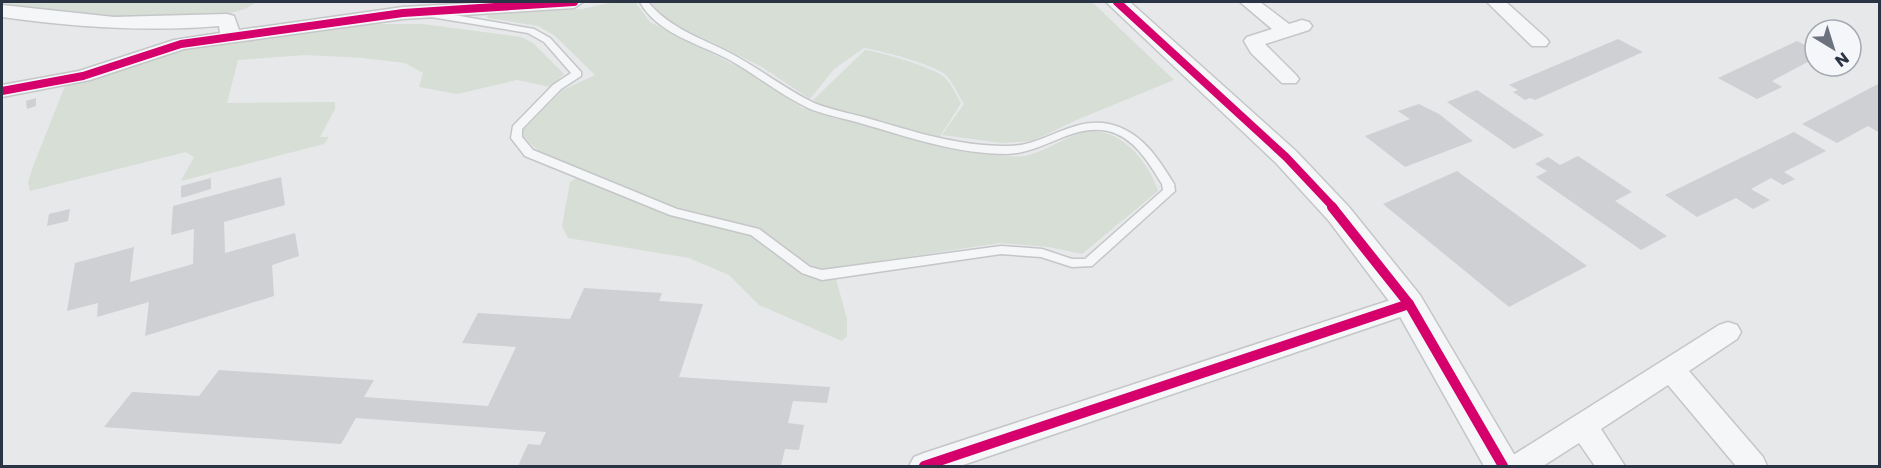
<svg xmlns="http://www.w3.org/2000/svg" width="1881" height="468" font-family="Poppins,sans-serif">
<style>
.green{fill:#d6ded6}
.building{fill:#ced0d3}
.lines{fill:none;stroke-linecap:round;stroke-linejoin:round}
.service-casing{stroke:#c4c6c8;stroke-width:3}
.minor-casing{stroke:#c4c6c8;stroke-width:3}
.tertiary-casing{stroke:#c4c6c8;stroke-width:3}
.service{fill:#f5f6f7;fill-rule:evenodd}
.minor{fill:#f5f6f7;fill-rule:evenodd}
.tertiary{fill:#f5f6f7;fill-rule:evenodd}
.cycleway-far1-casing{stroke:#f4f6f9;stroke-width:10}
.cycleway-casing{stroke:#f4f6f9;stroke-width:14}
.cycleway-far1{stroke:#d6006c;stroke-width:8}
.cycleway{stroke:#d6006c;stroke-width:10}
</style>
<rect width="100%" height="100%" fill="#e6e8ea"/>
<g class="green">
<polygon points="2,2 257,2 245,9 213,18 67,17 2,7"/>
<path d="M614,2H635L650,22L750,73L804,109L865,50C880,52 936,68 945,78C952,85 956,95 961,103L934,146C952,148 1010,159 1025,156C1044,152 1062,139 1081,133C1117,123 1148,160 1158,191L1082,254L1049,247L1000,243L833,268L847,319V336L842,341L759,305L729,275L689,258L568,238L562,226L570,182L587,172L540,152L524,138L523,130L563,90L595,75L554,35L538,26L487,18L488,15L582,9Z"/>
<path d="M651,2H1092L1174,80L1074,121L1033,141L1002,143L942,135L964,104C958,95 953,82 946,75C934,65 881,50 864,48L834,69L810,99L762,67L665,19Z"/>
<polygon points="376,24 422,24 521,37 533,43 564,74 550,87 517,80 457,94 419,87 423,73 405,63 363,58 306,55 238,60 227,103 335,102 335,109 320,137 329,137 324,144 181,181 194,157 186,152 30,191 28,183 32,169 65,86 178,51"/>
</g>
<g class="building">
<polygon points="1618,39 1643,52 1535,100 1530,98 1525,100 1513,92 1518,90 1509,85"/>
<polygon points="1797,41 1815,50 1815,58 1772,81 1782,87 1757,99 1718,78"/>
<polygon points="1880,83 1880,133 1868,126 1837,143 1802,124"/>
<polygon points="1477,90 1544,135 1514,149 1447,102"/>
<polygon points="36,98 36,106 27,109 26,101"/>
<polygon points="1419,104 1439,114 1473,141 1405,167 1365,136 1410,119 1398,111"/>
<polygon points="1794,132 1826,151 1784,172 1795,179 1783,185 1771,178 1751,189 1770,200 1753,209 1736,198 1697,217 1665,195"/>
<polygon points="1578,156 1632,192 1615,201 1667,236 1641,250 1536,177 1547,171 1535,164 1548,157 1560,165"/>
<polygon points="1457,171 1587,266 1509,307 1383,204"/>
<polygon points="281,177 285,205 224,222 225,253 295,233 299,256 272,265 274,296 145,336 149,302 97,317 98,303 67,311 75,263 134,247 130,282 193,264 194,229 171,235 173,206"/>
<polygon points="211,178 211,189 181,198 181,186"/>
<polygon points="70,209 68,221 47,226 49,214"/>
<polygon points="584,288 662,293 659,301 703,304 679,377 830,387 827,403 793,401 788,423 804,425 799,450 785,449 781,466 518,466 528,444 540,445 546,432 356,418 341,444 104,427 132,392 199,396 219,370 374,380 364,397 488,406 516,347 462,343 478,313 570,319"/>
</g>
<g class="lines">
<defs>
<path id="service" d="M640,2H648C670,29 702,38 732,54C760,69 785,89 814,103C831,110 849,113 867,118C912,131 960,147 1009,146C1044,146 1073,116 1109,124C1141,131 1158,158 1174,184L1175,191L1092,266L1072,267L1041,257L1001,254L822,280L802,273L751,235L670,215L525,156L511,138L513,126L553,85L571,73L544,42L528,33L431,17L426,14L431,11L534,29L550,38L581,72V76L561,89L522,129V137L533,150L677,209L759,229L810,267L822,270L1001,246L1042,249L1072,259H1085L1163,190L1162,184C1149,163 1134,137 1108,131C1073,123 1043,153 1007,154C957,154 908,137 860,123C843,118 824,115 808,108C779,94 754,73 726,58C696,43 656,32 640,2Z"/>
<g id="minor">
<path d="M494,2H583L574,8L403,19L184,49L90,80L2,97V85L79,71L174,40L220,33L219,26C146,32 74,27 2,17V5L114,17L227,14L234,16L239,30L403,7Z"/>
<polygon points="1240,2 1260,2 1289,24 1302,20 1309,22 1312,26 1309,30 1265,44 1296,75 1299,79 1296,83 1282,83 1251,53 1244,41 1247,37 1272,29"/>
<polygon points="1487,2 1506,2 1546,38 1549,42 1546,46 1532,46"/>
<polygon points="1409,294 1418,297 1422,304 1418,311 960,466 909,466 914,457 924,453"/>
<polygon points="1728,322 1737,325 1741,332 1737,339 1689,371 1763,457 1767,466 1736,466 1668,385 1601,429 1625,466 1595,466 1579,443 1543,466 1506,466 1510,457 1719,325"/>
</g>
<polygon id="tertiary" points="1106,2 1130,2 1296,151 1349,207 1420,295 1521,466 1484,466 1398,313 1329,221 1276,163"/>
</defs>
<use href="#service" class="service-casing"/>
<use href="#minor" class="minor-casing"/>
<use href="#tertiary" class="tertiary-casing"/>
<use href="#service" class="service"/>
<use href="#minor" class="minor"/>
<use href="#tertiary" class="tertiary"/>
<defs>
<g id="cycleway-far1">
<polyline points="1117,2 1286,157 1334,208"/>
<polyline points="2,91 83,76 181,44 403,13 574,2"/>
</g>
<g id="cycleway">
<polyline points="1332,207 1409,304 1503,466"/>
<polyline points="924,466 1409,304"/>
</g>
</defs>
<use href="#cycleway-far1" class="cycleway-far1-casing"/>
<use href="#cycleway" class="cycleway-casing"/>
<use href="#cycleway-far1" class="cycleway-far1"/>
<use href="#cycleway" class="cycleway"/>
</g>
<rect width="1881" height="468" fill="none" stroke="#2b3445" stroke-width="6"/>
<g transform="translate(1833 48) rotate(142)"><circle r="28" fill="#f4f6f9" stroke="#a4a8b1" stroke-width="1.5"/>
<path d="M0-4.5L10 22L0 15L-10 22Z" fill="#6c737f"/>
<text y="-9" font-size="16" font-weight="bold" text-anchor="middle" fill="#2b3445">N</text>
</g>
</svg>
